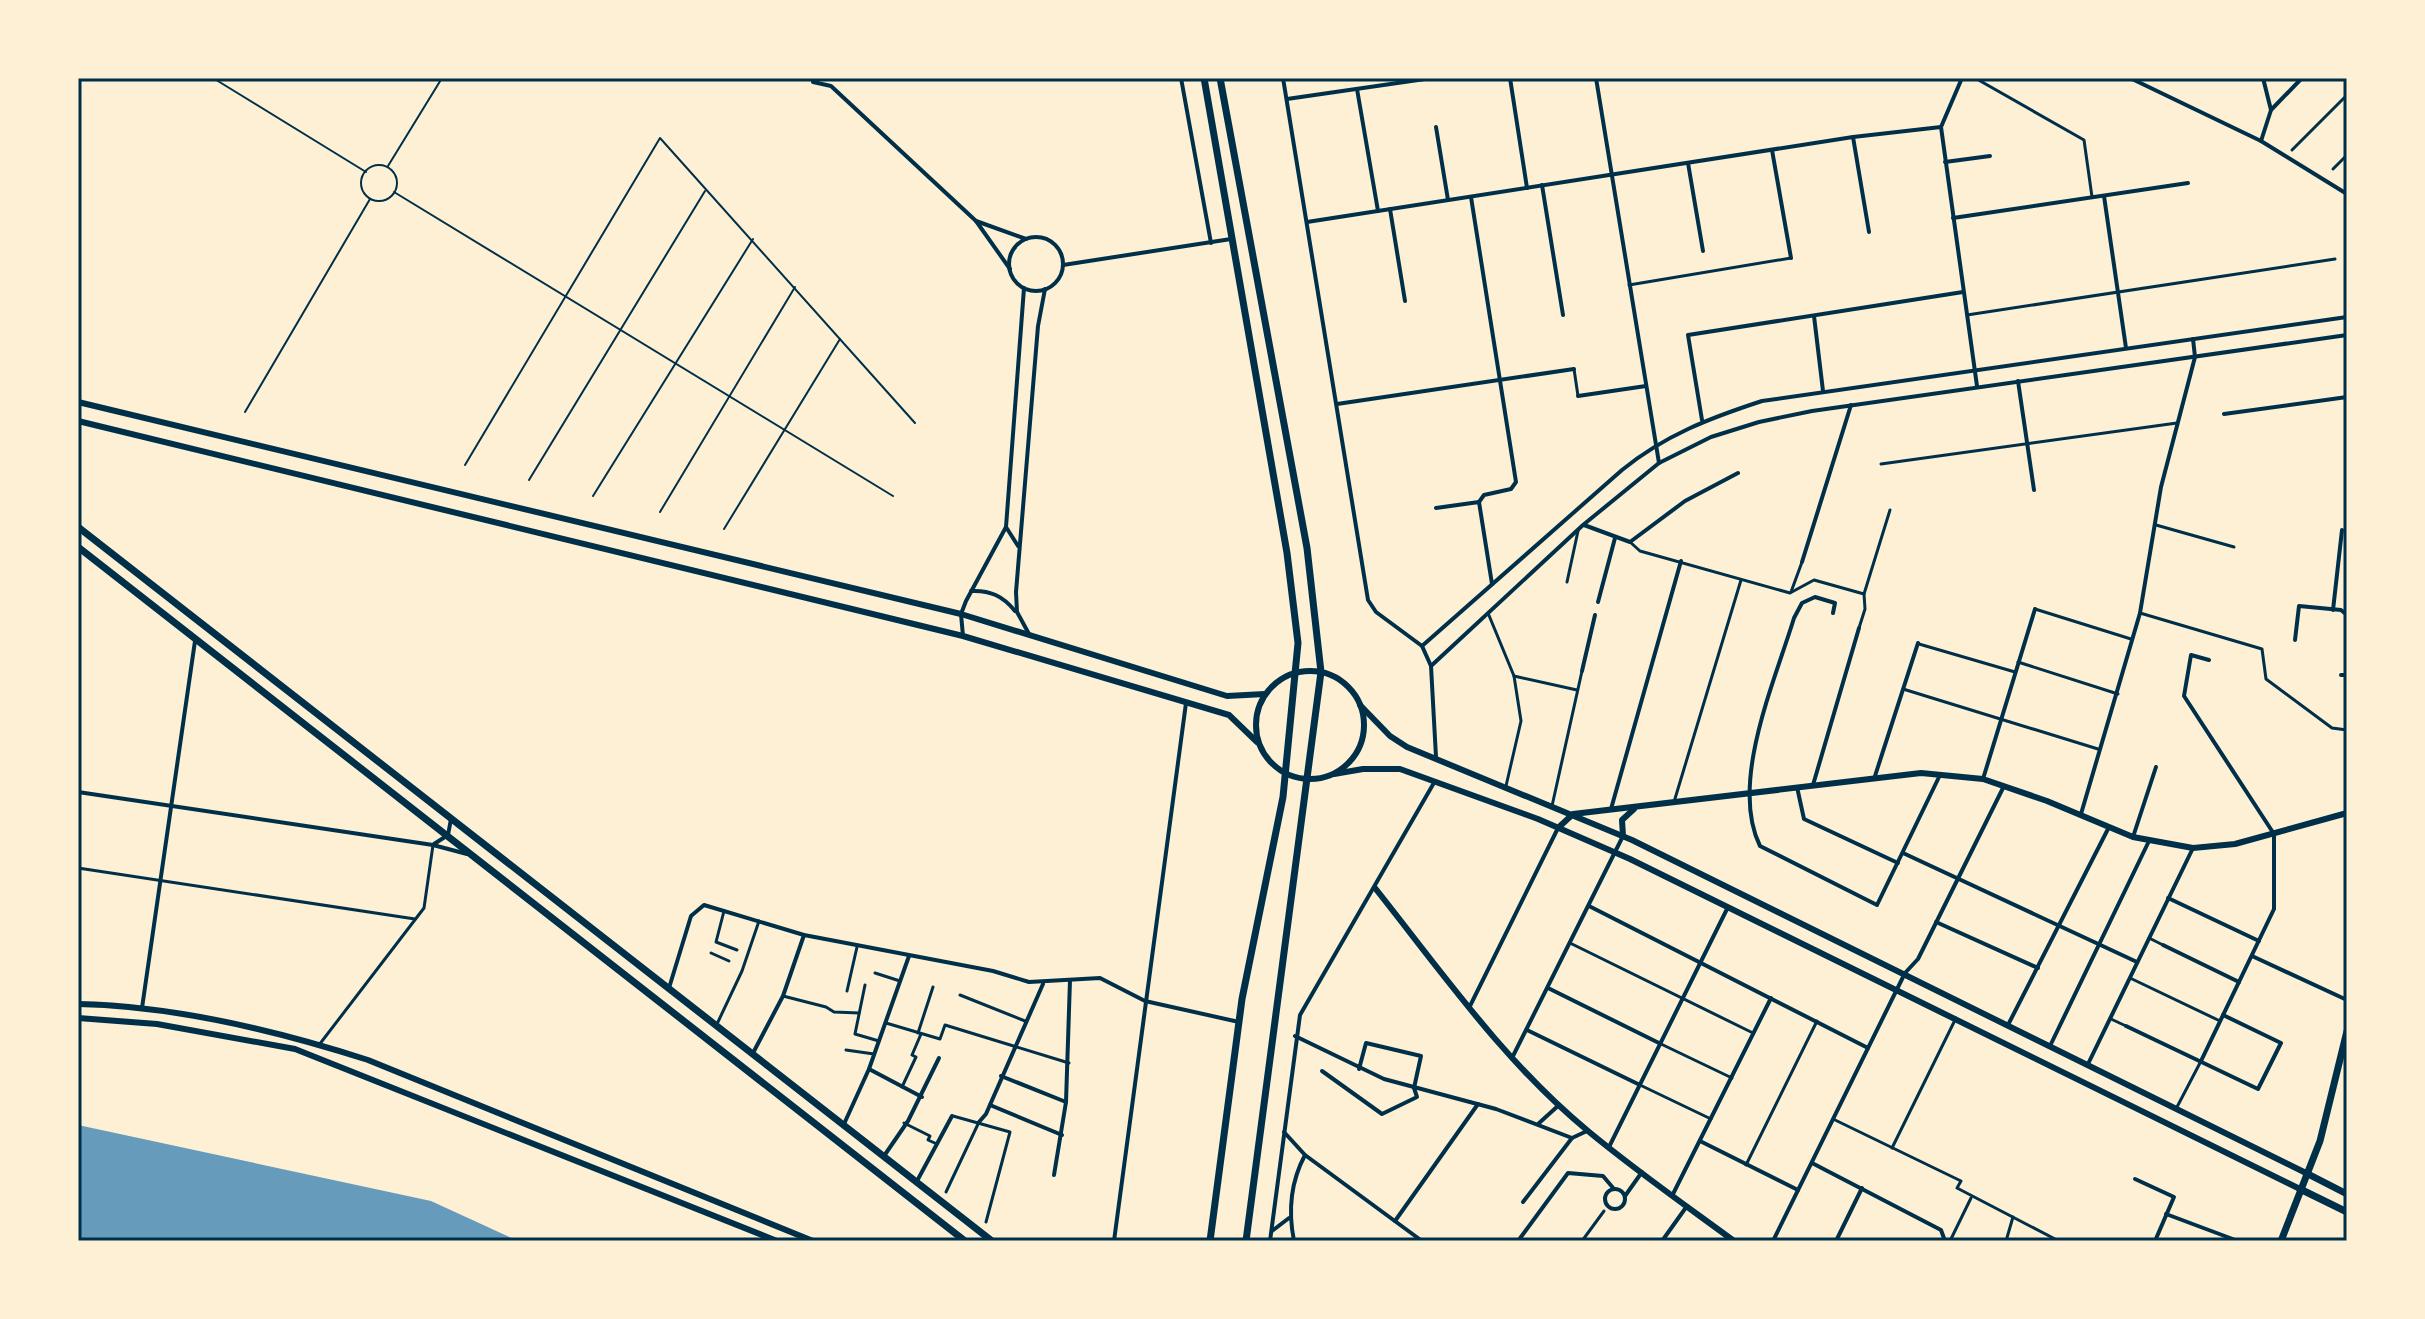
<svg xmlns="http://www.w3.org/2000/svg" width="2425" height="1319" font-family="'Space Grotesk',sans-serif">
<style>
.water{fill:#669bbc}
.lines{fill:none;stroke-linecap:round;stroke-linejoin:round}
.service{stroke:#003049;stroke-width:2}
.pedestrian{stroke:#003049;stroke-width:3}
.minor{stroke:#003049;stroke-width:4}
.tertiary{stroke:#003049;stroke-width:6}
.secondary{stroke:#003049;stroke-width:6}
.primary{stroke:#003049;stroke-width:7}
.neatline{fill:none;stroke:#003049;stroke-width:3}
</style>
<rect width="100%" height="100%" fill="#fdf0d5"/>
<polygon class="water" points="78,1125 431,1201 518,1241 78,1241"/>
<g class="lines">
<g class="service">
<polyline points="213,78 366,172"/>
<circle cx="379" cy="183" r="18"/>
<polyline points="388,166 442,78"/>
<polyline points="394,192 893,496"/>
<polyline points="245,412 370,199"/>
<polyline points="465,465 660,138 915,423"/>
<polyline points="529,480 705,191"/>
<polyline points="593,496 753,239"/>
<polyline points="660,512 795,287"/>
<polyline points="724,529 840,339"/>
</g>
<g class="pedestrian">
<polyline points="1975,78 2084,140 2092,197"/>
<polyline points="2292,150 2347,95"/>
<polyline points="2333,169 2347,155"/>
<polyline points="1629,285 1791,258"/>
<polyline points="1967,315 2335,259"/>
<polyline points="1574,369 1578,396"/>
<polyline points="1881,464 2177,423"/>
<polyline points="2156,525 2234,547"/>
<polyline points="1630,542 1640,551 1790,593 1814,580 1864,594 1865,609 1859,628"/>
<polyline points="1567,582 1578,531"/>
<polyline points="1791,592 1802,562"/>
<polyline points="1864,594 1890,510"/>
<polyline points="2035,609 2131,639"/>
<polyline points="1488,613 1514,676 1521,721 1506,786"/>
<polyline points="2140,613 2262,649 2266,679 2332,728 2347,730"/>
<polyline points="1919,644 2015,672"/>
<polyline points="2018,662 2118,694"/>
<polyline points="1514,676 1577,690"/>
<polyline points="1903,689 2098,749"/>
<polyline points="1674,802 1741,580"/>
<polyline points="1552,806 1582,671"/>
<polyline points="78,868 415,919"/>
<polyline points="724,911 716,942 737,950"/>
<polyline points="2149,938 2163,945"/>
<polyline points="1570,943 1753,1033"/>
<polyline points="711,953 729,961"/>
<polyline points="875,973 900,981"/>
<polyline points="2130,978 2220,1021"/>
<polyline points="865,985 855,1034 879,1041"/>
<polyline points="847,991 857,947"/>
<polyline points="960,995 1025,1021"/>
<polyline points="783,996 826,1007 834,1012 859,1013"/>
<polyline points="2111,1019 2126,1026"/>
<polyline points="886,1023 940,1039 945,1025 1069,1063"/>
<polyline points="717,1024 742,971 759,921"/>
<polyline points="918,1033 933,987"/>
<polyline points="1661,1044 1732,1078"/>
<polyline points="319,1045 424,908 433,845"/>
<polyline points="846,1050 874,1054"/>
<polyline points="1640,1085 1711,1119"/>
<polyline points="902,1087 916,1057 912,1055 921,1034"/>
<polyline points="2177,1107 2201,1061"/>
<polyline points="953,1116 1010,1132 986,1222"/>
<polyline points="1833,1119 1961,1181 1957,1188 2055,1239"/>
<polyline points="904,1123 930,1136 928,1140 937,1144"/>
<polyline points="1892,1148 1956,1018"/>
<polyline points="1746,1165 1817,1021"/>
<polyline points="946,1192 979,1122"/>
<polyline points="1582,1241 1604,1211"/>
<polyline points="1950,1241 1971,1198"/>
<polyline points="2006,1241 2013,1217"/>
</g>
<g class="minor">
<polyline points="1181,78 1211,243"/>
<polyline points="1283,78 1368,600 1376,612 1422,646 1431,666 1436,757"/>
<polyline points="1510,78 1527,188"/>
<polyline points="1596,78 1659,463"/>
<polyline points="1962,78 1941,127 1977,386"/>
<polyline points="2130,78 2261,141 2347,194"/>
<polyline points="2263,78 2271,110"/>
<polyline points="813,82 831,86 976,221 1010,269"/>
<polyline points="1357,89 1378,211"/>
<polyline points="1287,99 1432,78"/>
<polyline points="1436,127 1448,200"/>
<polyline points="1853,137 1869,232"/>
<polyline points="2261,141 2271,110 2302,78"/>
<polyline points="1772,150 1791,258"/>
<polyline points="1945,162 1990,156"/>
<polyline points="1688,163 1703,251"/>
<polyline points="1542,185 1563,315"/>
<polyline points="2104,196 2126,348"/>
<polyline points="1471,197 1516,482 1511,489 1484,495 1479,502"/>
<polyline points="1390,209 1405,301"/>
<polyline points="1953,218 2188,183"/>
<polyline points="976,221 1026,239"/>
<polyline points="1307,222 1853,137 1941,127"/>
<circle cx="1036" cy="264" r="27"/>
<polyline points="1063,265 1231,239"/>
<polyline points="1814,316 1823,391"/>
<polyline points="2018,381 2034,490"/>
<polyline points="1578,396 1646,386"/>
<polyline points="1337,404 1574,369"/>
<polyline points="2224,414 2347,397"/>
<polyline points="1702,420 1688,335 1963,292"/>
<polyline points="1436,508 1479,502 1492,584"/>
<polyline points="1584,525 1630,542 1685,501 1738,473"/>
<polyline points="1006,527 1018,546"/>
<polyline points="1802,562 1851,405"/>
<path d="M971,591C990,590 1003,596 1015,611"/>
<polyline points="1598,602 1615,538"/>
<polyline points="2333,610 2342,530"/>
<path d="M1833,613L1835,603L1815,597L1802,603L1794,618C1775,681 1729,783 1760,846L1877,905L1940,775"/>
<polyline points="1029,634 1017,612 1016,592 1038,326 1045,289"/>
<polyline points="963,636 961,614 966,601 1006,527 1024,288"/>
<polyline points="2295,640 2299,606 2341,610 2347,615"/>
<path d="M1422,646L1622,470C1665,435 1710,418 1762,401L2347,317"/>
<polyline points="1431,666 1583,525 1659,463 1711,437 1759,422 1812,411 2347,335"/>
<polyline points="1582,671 1595,615"/>
<polyline points="2341,675 2347,675"/>
<polyline points="1875,776 1918,643"/>
<polyline points="1983,779 2035,609"/>
<polyline points="1813,785 1859,628"/>
<polyline points="1797,787 1804,819 1898,863"/>
<polyline points="78,792 433,845 467,854"/>
<polyline points="1611,809 1681,561"/>
<polyline points="2081,814 2140,613 2161,487 2195,357 2193,339"/>
<polyline points="2133,837 2156,767"/>
<polyline points="434,844 448,835 451,819"/>
<polyline points="1903,853 2137,962"/>
<polyline points="2168,898 2259,941"/>
<polyline points="1589,906 1868,1048"/>
<polyline points="1936,922 2038,968"/>
<polyline points="2163,945 2239,982"/>
<polyline points="2252,956 2347,1000"/>
<polyline points="669,988 691,916 704,905 804,935 993,971 1029,982 1100,978 1145,1001 1239,1022"/>
<polyline points="1548,988 1661,1044"/>
<polyline points="142,1008 195,641"/>
<polyline points="1469,1008 1558,828"/>
<polyline points="2008,1025 2109,827"/>
<polyline points="2126,1026 2258,1089 2281,1043 2223,1015"/>
<polyline points="1527,1030 1640,1085"/>
<polyline points="1295,1036 1384,1079 1496,1109 1572,1138 1587,1131"/>
<polyline points="2050,1046 2149,841"/>
<polyline points="753,1053 783,996 804,935"/>
<polyline points="1513,1056 1623,836"/>
<polyline points="2201,1061 2274,909 2274,834 2184,696 2191,655 2209,660"/>
<polyline points="2088,1064 2193,848"/>
<polyline points="869,1069 922,1097"/>
<polyline points="1322,1071 1382,1114 1417,1097 1414,1088 1421,1056 1366,1043 1359,1069"/>
<polyline points="1001,1076 1066,1102"/>
<polyline points="990,1105 1062,1135"/>
<polyline points="979,1122 986,1114 1043,984"/>
<polyline points="844,1124 869,1069 909,956"/>
<polyline points="1538,1124 1559,1105"/>
<polyline points="1284,1132 1305,1155 1422,1241"/>
<polyline points="1700,1141 1798,1190"/>
<polyline points="1609,1147 1728,907"/>
<polyline points="884,1156 908,1121 939,1058"/>
<polyline points="1812,1163 1941,1230 1945,1241"/>
<polyline points="1054,1175 1066,1102 1070,980"/>
<polyline points="2135,1179 2174,1197 2155,1241"/>
<polyline points="917,1181 952,1116"/>
<circle cx="1615" cy="1199" r="10"/>
<polyline points="1673,1194 1771,998"/>
<polyline points="1625,1196 1642,1172"/>
<polyline points="1523,1202 1572,1138"/>
<polyline points="2166,1214 2238,1241"/>
<polyline points="1395,1221 1478,1104"/>
<polyline points="1272,1231 1289,1218"/>
<polyline points="1114,1241 1186,703"/>
<polyline points="1270,1241 1300,1015 1435,781"/>
<path d="M1294,1241C1288,1211 1290,1183 1305,1155"/>
<polyline points="1518,1241 1568,1173 1603,1176 1614,1189"/>
<polyline points="1662,1241 1687,1206"/>
<polyline points="1773,1241 1905,973 1918,959 2004,786"/>
<polyline points="1836,1241 1862,1188"/>
</g>
<g class="tertiary">
<polyline points="1558,828 1573,814 1921,773 1983,779 2047,801 2133,837 2193,848 2235,844 2347,813"/>
<polyline points="1623,836 1622,820 1634,809"/>
<path d="M1375,888C1441,971 1505,1063 1588,1131C1635,1170 1685,1205 1734,1241"/>
</g>
<g class="secondary">
<polyline points="78,402 961,614 1227,696 1265,694"/>
<polyline points="78,421 963,636 1229,715 1257,742"/>
<circle cx="1310" cy="725" r="54"/>
<polyline points="1360,705 1390,736 1407,747 1632,840 2306,1173"/>
<polyline points="1334,774 1363,769 1400,769 1538,819 1630,859 2300,1189"/>
<path d="M78,1004C176,1006 275,1030 368,1060L813,1241"/>
<polyline points="78,1018 157,1024 295,1049 777,1241"/>
</g>
<g class="primary">
<polyline points="1204,78 1287,553 1298,643 1283,797 1242,999 1210,1241"/>
<polyline points="1220,78 1307,548 1321,672 1246,1241"/>
<polyline points="78,527 992,1241"/>
<polyline points="78,547 965,1241"/>
<polyline points="2306,1173 2347,1194"/>
<polyline points="2300,1189 2347,1212"/>
<polyline points="2281,1241 2320,1141 2347,1031"/>
</g>
</g>
<rect width="2425" height="1319" fill="none" stroke="#fdf0d5" stroke-width="160"/>
<rect x="80" y="80" width="2265" height="1159" class="neatline"/>
</svg>
